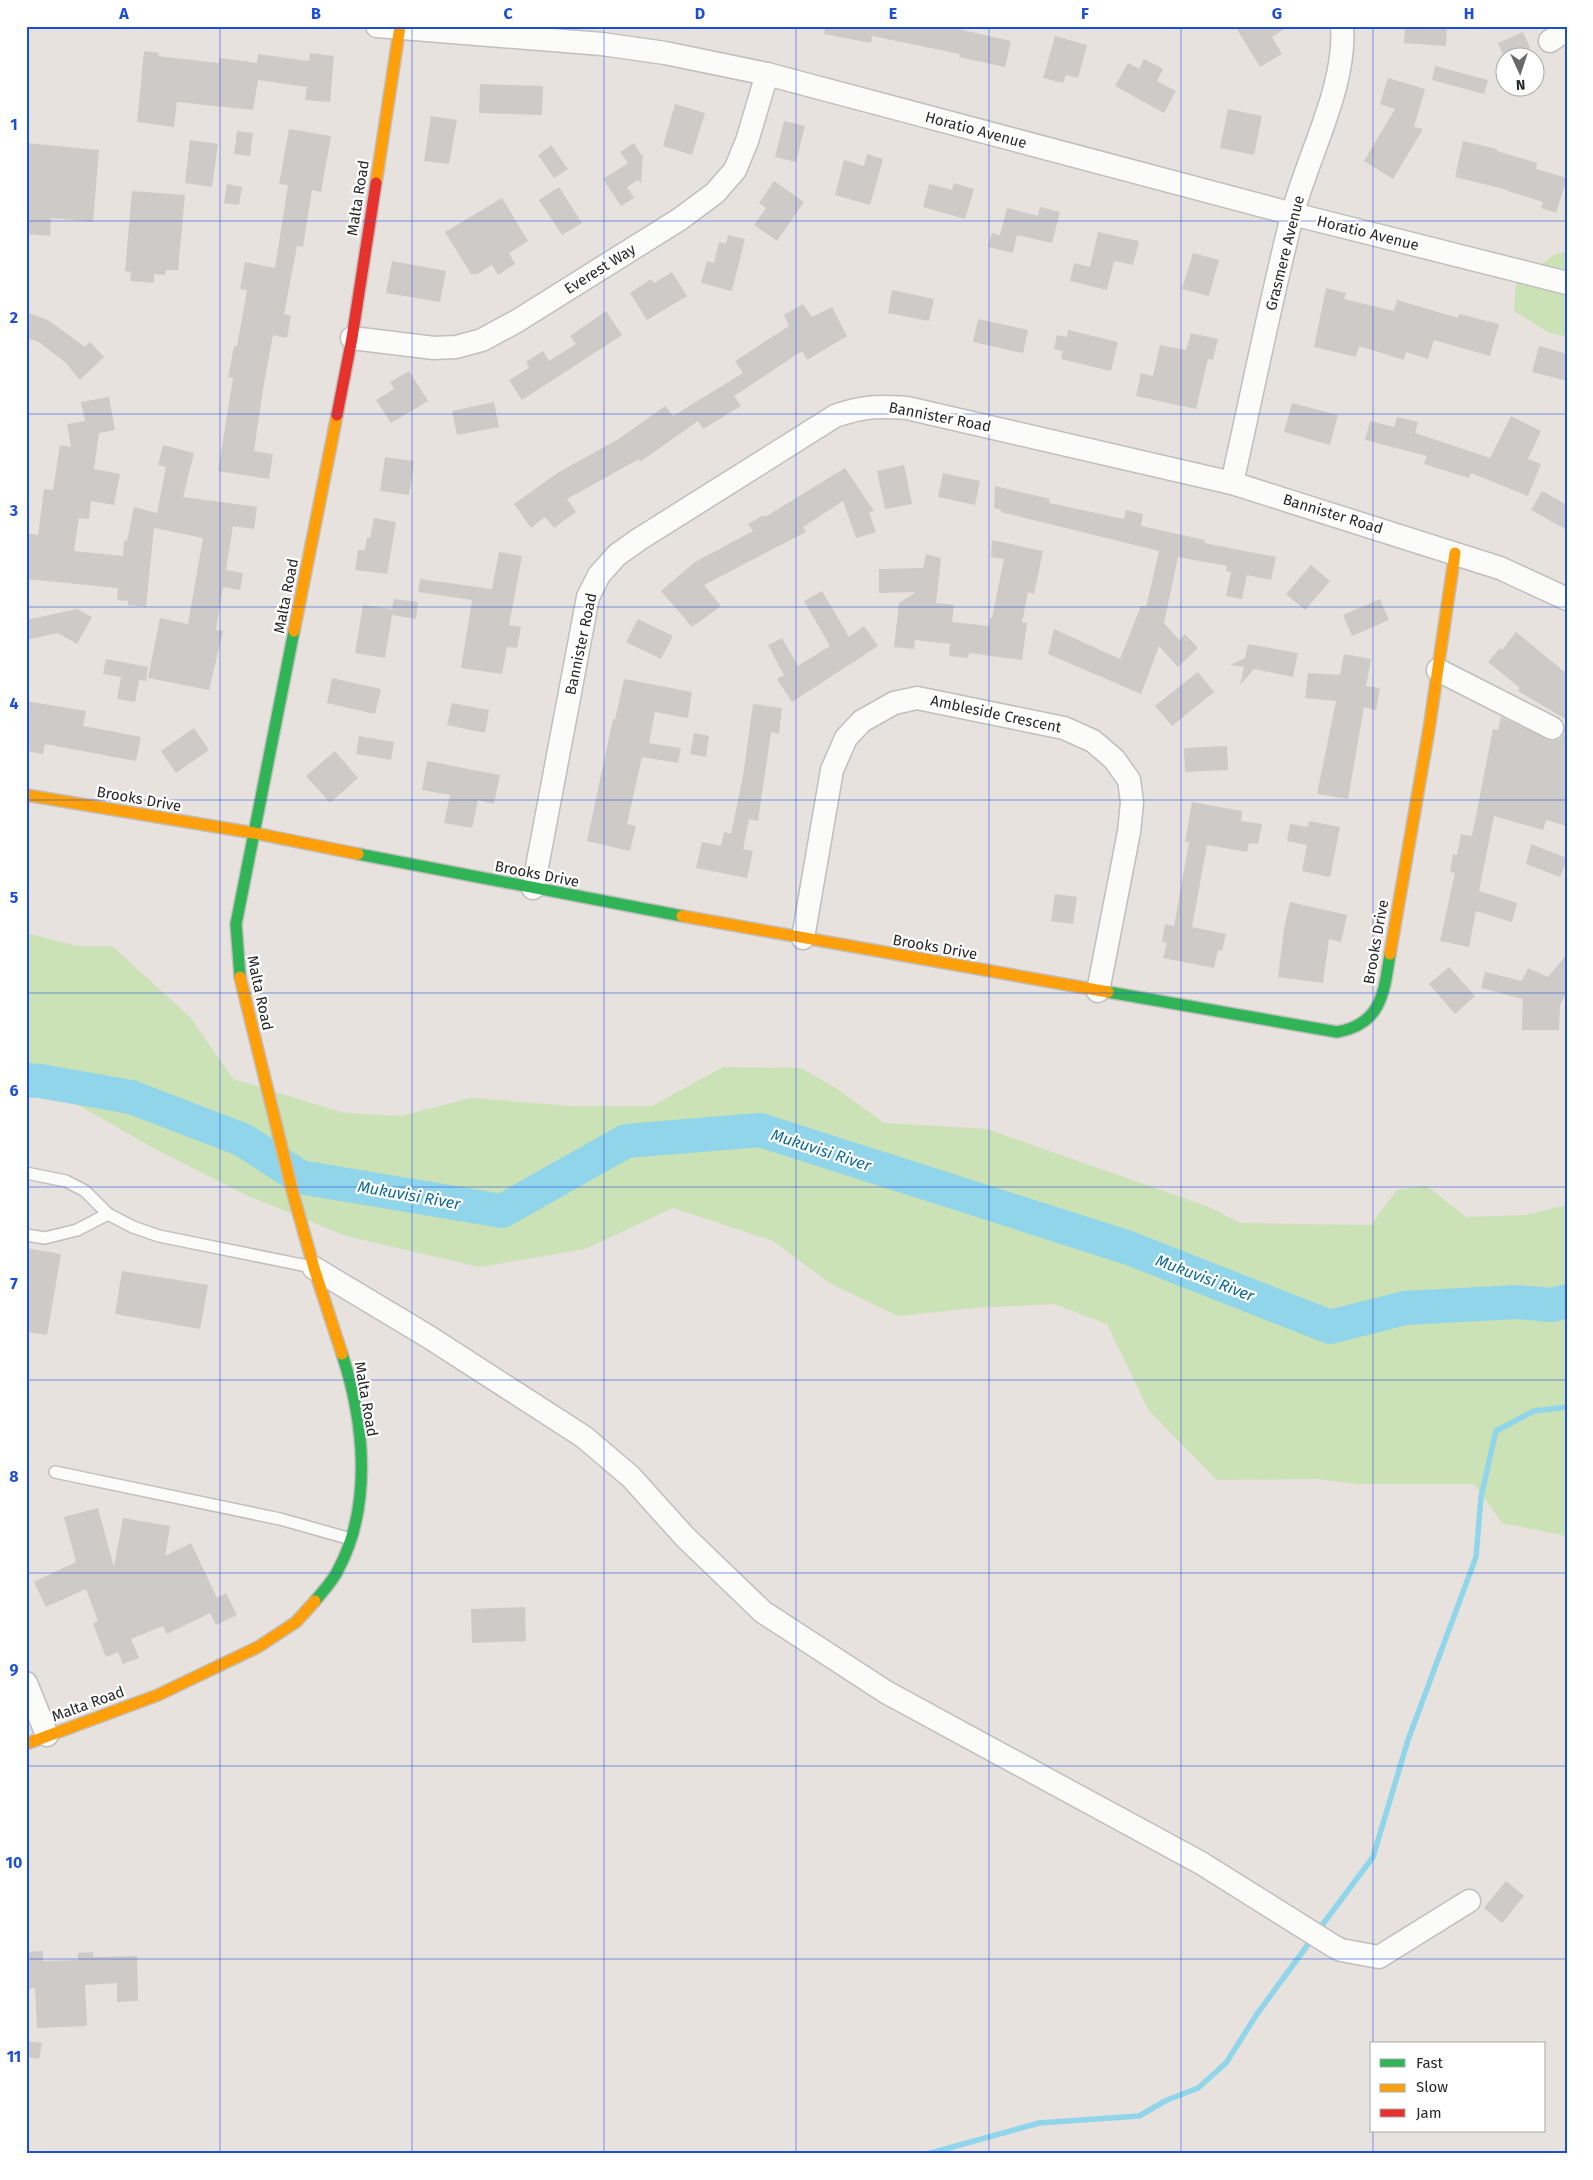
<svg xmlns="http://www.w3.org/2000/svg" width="1593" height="2180" font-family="'Fira Sans',sans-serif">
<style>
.green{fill:#cae2b5}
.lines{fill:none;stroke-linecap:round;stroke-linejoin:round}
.stream{stroke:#90d5e9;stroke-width:5.5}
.river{stroke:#90d5e9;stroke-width:34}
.building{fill:#cecac7}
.lane-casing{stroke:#c0bebf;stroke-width:14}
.street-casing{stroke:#c0bebf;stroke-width:25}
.fast-casing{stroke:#c0bebf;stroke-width:14}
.slow-casing{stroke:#c0bebf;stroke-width:14}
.jam-casing{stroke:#c0bebf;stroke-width:14}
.lane{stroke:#fbfbfa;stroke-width:11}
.street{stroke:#fbfbfa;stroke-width:22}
.fast{stroke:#30b455;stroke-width:11}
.slow{stroke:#ff9f0a;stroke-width:11}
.jam{stroke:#e5322d;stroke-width:11}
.grid{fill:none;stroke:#1d4ed8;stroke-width:1;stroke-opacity:0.55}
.labels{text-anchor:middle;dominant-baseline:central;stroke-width:4.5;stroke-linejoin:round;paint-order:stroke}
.street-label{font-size:15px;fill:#282828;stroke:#fff}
.water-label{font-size:16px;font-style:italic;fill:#0d6c97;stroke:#fff}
.neatline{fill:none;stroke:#1d4ed8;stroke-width:2}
.grid-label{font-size:16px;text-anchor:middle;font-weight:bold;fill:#1d4ed8}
</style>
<rect width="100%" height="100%" fill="#e7e2dd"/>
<g class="green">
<polygon points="1567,251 1567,337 1548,332 1514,311 1516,282 1554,255"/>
<polygon points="26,933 77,946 112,946 190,1017 233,1079 344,1113 401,1116 471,1098 571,1106 652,1106 723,1067 801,1068 839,1090 884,1123 987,1129 1209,1207 1240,1223 1371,1225 1397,1190 1427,1186 1466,1217 1526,1215 1567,1205 1567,1536 1502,1523 1474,1484 1357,1484 1318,1479 1217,1480 1149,1411 1107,1324 1054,1304 974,1308 898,1316 831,1284 773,1241 673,1208 585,1249 480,1267 346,1236 246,1195 157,1150 59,1094 26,1092"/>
</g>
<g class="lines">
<g class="stream">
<polyline points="1317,1932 1373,1857 1408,1740 1476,1557 1481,1497 1496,1431 1534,1411 1567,1407"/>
<polyline points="927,2154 1039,2123 1139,2116 1167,2100 1198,2088 1226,2063 1257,2014 1312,1939"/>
</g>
<polyline class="river" points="26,1080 40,1081 131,1097 243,1140 300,1177 502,1211 626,1141 760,1130 1129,1248 1330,1327 1405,1308 1517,1302 1552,1305 1567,1301"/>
</g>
<g class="building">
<polygon points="825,26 945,26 1011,41 1005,67 959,57 960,54 872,36 871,43 824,34"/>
<polygon points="1235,26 1289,26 1272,37 1282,54 1260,67"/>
<polygon points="1405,26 1447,26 1446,46 1404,43"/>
<polygon points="1523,32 1530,48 1505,59 1498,43"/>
<polygon points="1055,36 1087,45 1078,78 1066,75 1063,83 1043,78"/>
<polygon points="144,51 159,53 158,56 219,63 219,58 257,63 258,54 309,61 310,53 334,56 330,102 305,100 307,87 258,80 253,110 177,102 174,127 137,122"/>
<polygon points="1144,59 1163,69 1157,81 1176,91 1164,113 1115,86 1128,63 1139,69"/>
<polygon points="1435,66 1488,80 1484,94 1432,80"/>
<polygon points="1388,78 1425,89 1414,127 1423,129 1393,179 1364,161 1395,109 1380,104"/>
<polygon points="480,84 543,86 542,115 479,113"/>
<polygon points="675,104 705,113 692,155 663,146"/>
<polygon points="1228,109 1262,116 1254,155 1220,148"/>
<polygon points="431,116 457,120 449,164 424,161"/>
<polygon points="784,121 805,126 796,162 775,157"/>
<polygon points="289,129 331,136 321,192 312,190 303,247 297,246 284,314 291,316 287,338 273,335 263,389 254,451 273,454 269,479 218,471 233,378 228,377 234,346 237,346 247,290 240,289 245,262 275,268 288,185 279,184"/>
<polygon points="237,131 253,133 250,156 234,154"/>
<polygon points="190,140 218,144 212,187 185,183"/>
<polygon points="1463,141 1497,149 1497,151 1537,163 1536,169 1567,178 1556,213 1541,208 1543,202 1508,191 1508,190 1455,177"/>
<polygon points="26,143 99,150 93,222 51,218 50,236 26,234"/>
<polygon points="634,143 641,155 643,154 641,183 638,180 627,187 634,198 621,206 603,179 628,163 620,152"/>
<polygon points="551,145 568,169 554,178 538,155"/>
<polygon points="867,154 883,159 870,205 835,195 844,160 864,166"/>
<polygon points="774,181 804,202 777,241 754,225 766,208 759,203"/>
<polygon points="954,183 974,189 965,219 923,207 929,184 952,190"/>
<polygon points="227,184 242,187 239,205 224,203"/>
<polygon points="559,187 582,223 562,235 539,200"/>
<polygon points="132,191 185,195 178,270 166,270 165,275 154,274 154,283 130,281 131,272 125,271"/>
<polygon points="502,198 528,241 509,253 515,264 498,275 492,265 477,274 471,274 445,232"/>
<polygon points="1040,207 1060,212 1052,243 1017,235 1013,253 988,247 992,233 1000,235 1007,208 1038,216"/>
<polygon points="1098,232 1139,241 1133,265 1114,261 1107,290 1070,281 1074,263 1090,267"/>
<polygon points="728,235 745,239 732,291 701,283 707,261 714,263 719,242 726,244"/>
<polygon points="1193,253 1219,260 1209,296 1182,289"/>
<polygon points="392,261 446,271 440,302 386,293"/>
<polygon points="672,272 687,296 647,320 630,293 651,279 654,283"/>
<polygon points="1326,288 1346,293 1344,299 1394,311 1397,300 1458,318 1459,314 1499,324 1490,356 1434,340 1428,359 1406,352 1404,360 1359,346 1356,357 1314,347"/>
<polygon points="892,290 934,299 929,321 888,313"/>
<polygon points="803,304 812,317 832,307 847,336 807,360 802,351 734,396 741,406 703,429 698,421 640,462 639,459 567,499 576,512 554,528 545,517 531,528 514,504 559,472 617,440 665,406 673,416 743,373 735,361 789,326 784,315"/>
<polygon points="606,311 622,335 522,400 509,380 529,368 526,362 543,351 549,361 576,344 570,336"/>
<polygon points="26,312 48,320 85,347 90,342 104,357 80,380 66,363 39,342 26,338"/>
<polygon points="978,319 1028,330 1023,353 973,342"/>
<polygon points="1068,330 1118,342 1111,371 1061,359 1063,351 1054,349 1057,335 1067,337"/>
<polygon points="1191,333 1218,339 1213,360 1208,359 1196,409 1136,396 1141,373 1153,376 1160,345 1186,350"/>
<polygon points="1539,346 1567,354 1567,381 1532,372"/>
<polygon points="409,371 428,401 391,423 376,400 394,389 390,382"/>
<polygon points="109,397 115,430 99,433 94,469 120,474 114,505 91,501 89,519 79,518 74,551 123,556 124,541 127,541 134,507 157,513 166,467 158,465 163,445 194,453 183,497 257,507 254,529 233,526 226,570 243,573 240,590 223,587 216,630 223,631 209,690 148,678 160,618 188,624 203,538 154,528 146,607 128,605 128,601 117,600 118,588 26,579 26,533 38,535 44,489 53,490 60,445 71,447 67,424 85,421 81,402"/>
<polygon points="494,402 499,427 457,435 452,411"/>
<polygon points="1292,403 1338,415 1330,445 1284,432"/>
<polygon points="1511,416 1541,431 1528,459 1541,464 1528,496 1471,473 1469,478 1424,464 1427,456 1365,440 1370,421 1394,427 1397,417 1418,422 1415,433 1490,458"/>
<polygon points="385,457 414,461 409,495 380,491"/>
<polygon points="904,465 912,504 885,509 877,471"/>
<polygon points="845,468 874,511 869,512 876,532 856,538 843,501 803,527 806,532 704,585 721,606 692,627 661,591 695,562 753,531 748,524 764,515 765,517"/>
<polygon points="943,473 980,481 975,505 938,497"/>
<polygon points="995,486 1050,499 1049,503 1124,519 1126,510 1143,514 1141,526 1205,540 1204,543 1276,557 1271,580 1247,575 1242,599 1226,596 1231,572 1226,571 1227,566 1178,557 1164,623 1179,640 1185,634 1198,648 1178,667 1159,646 1141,694 1048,654 1054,629 1120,659 1141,606 1146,607 1159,551 1001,512 1001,510 994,508"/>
<polygon points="1542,491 1567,505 1567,530 1531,510"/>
<polygon points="374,518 396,522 387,574 355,570 358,550 365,550 367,537 370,538"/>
<polygon points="992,540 1043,551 1034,594 1028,592 1022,622 1027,623 1022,660 969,653 968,658 949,656 950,644 915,640 914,649 894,647 899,603 916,592 879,593 879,569 923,568 926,554 941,558 936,603 954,605 952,622 989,626 990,618 992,618 1004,559 991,557"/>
<polygon points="499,552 522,556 509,625 521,627 517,648 507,647 502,674 461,668 472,600 418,592 420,579 492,589"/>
<polygon points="1311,565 1330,581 1305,610 1286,594"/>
<polygon points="822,591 849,637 864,626 878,646 792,702 777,679 784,675 768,645 782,638 798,666 830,646 804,601"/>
<polygon points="394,599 418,602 416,619 392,615 385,658 355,653 363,605 392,609"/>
<polygon points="1380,599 1389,620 1352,636 1343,615"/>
<polygon points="77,609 92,617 77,644 58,633 26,640 26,620"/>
<polygon points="638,619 673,636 661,659 626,642"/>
<polygon points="1516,632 1567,674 1567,720 1518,691 1520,688 1488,662 1500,648 1502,650"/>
<polygon points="1248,644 1298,653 1293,677 1254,669 1240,685 1244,667 1230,665 1245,658"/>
<polygon points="1344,654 1371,659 1366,686 1380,688 1376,710 1364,707 1348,799 1317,794 1336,701 1305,698 1308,673 1340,675"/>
<polygon points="106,659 148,667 146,681 139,680 135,702 117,699 121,677 103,674"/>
<polygon points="1198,672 1214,692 1172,726 1155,706"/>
<polygon points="332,678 381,689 375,714 327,703"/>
<polygon points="624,679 692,692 688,718 655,712 649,743 681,748 678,763 642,757 627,824 636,826 630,851 587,841 613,719 615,720"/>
<polygon points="26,701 86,711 83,726 141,737 136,761 45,744 43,754 26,751"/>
<polygon points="452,703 489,710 485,733 447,725"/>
<polygon points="753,704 782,708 779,734 771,732 758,821 749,819 743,849 753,851 747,878 696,868 702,842 721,846 724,832 731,834 743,776"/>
<polygon points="1501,717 1552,741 1560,739 1564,733 1564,725 1567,725 1567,826 1546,820 1543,830 1494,816 1479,891 1517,903 1512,922 1476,911 1469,947 1440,941 1455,873 1450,872 1453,854 1457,855 1461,834 1472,836 1493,729 1498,730"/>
<polygon points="194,728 209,750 176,773 161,751"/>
<polygon points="694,733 709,736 706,757 690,754"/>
<polygon points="359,736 394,742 391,760 356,754"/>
<polygon points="1227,746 1228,770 1185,772 1184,748"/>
<polygon points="335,751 358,778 330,803 306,776"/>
<polygon points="427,761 500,775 494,804 478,800 472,828 444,823 450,795 422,790"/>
<polygon points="1192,802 1242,811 1241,821 1262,824 1258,844 1249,843 1247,852 1207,845 1192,927 1226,934 1222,951 1218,950 1214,968 1163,958 1167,943 1162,942 1165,924 1174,926 1189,842 1185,842"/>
<polygon points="1309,821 1340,827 1330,877 1302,871 1307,845 1287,841 1290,824 1308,827"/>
<polygon points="1531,844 1567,858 1560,877 1526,864"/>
<polygon points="1055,894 1077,897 1073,924 1051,921"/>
<polygon points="1290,902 1347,915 1341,942 1329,939 1323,983 1278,977 1284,929"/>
<polygon points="1567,954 1567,991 1560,1005 1559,1030 1522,1030 1523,999 1481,988 1485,972 1522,981 1528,968 1548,977"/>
<polygon points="1449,967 1475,996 1455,1014 1429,984"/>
<polygon points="26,1248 61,1254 47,1335 26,1332"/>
<polygon points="122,1271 208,1285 200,1329 115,1314"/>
<polygon points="98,1508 114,1567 123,1518 170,1526 165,1556 191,1543 217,1598 226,1593 237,1615 216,1625 210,1613 167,1634 163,1626 131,1639 139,1658 123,1664 118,1652 106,1657 93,1624 98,1621 86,1589 46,1607 34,1582 76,1562 64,1517"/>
<polygon points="525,1607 526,1641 472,1643 471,1609"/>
<polygon points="1506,1881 1524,1896 1502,1923 1484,1908"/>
<polygon points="43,1951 43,1961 78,1960 78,1953 93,1952 93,1957 137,1956 138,2001 117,2002 117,1983 85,1985 87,2026 37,2028 35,1988 29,1989 27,1952"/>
<polygon points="26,2041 42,2043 39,2059 26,2057"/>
</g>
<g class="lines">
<defs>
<g id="lane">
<polyline points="26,1173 66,1181 85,1191 108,1214 133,1227 159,1236 312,1267"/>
<polyline points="26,1235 45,1238 77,1230 108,1214"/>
<polyline points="55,1472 280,1519 351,1539"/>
</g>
<g id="street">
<polyline points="377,26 602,44 665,53 767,74 1293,214 1567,283"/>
<polyline points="1550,41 1567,29"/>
<polyline points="352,338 434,348 456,347 482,340 517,321 680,219 715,193 735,170 747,141 767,74"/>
<path d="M1232,483C1252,394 1270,304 1292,216C1307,157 1347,86 1342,26"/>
<polyline points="1438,670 1552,728"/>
<path d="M533,888L588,597L599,575L617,555L638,540L835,416C864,406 877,406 907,408L1232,483L1500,568L1567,599"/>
<polyline points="803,938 832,770 846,738 862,721 894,703 917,698 1064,728 1093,741 1114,759 1129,780 1132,802 1129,832 1098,991"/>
<polyline points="314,1268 429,1337 584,1437 631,1477 685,1537 763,1612 886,1692 1201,1863 1335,1947 1341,1950 1379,1957 1469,1901"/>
<polyline points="26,1683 47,1735"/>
</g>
<g id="fast">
<polyline points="358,854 682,916"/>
<polyline points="240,977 236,924 294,631"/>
<path d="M1108,992L1337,1032C1382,1024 1384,992 1390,954"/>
<path d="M315,1601C323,1591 333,1581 338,1570C373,1505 364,1421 342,1354"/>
</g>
<g id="slow">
<polyline points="376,183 400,26"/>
<polyline points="294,631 337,415"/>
<polyline points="26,795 254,833 358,854"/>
<polyline points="682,916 1108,992"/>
<polyline points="1390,954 1429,729 1455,553"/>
<polyline points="240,977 293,1194 314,1268 342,1354"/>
<polyline points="26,1744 158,1695 258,1647 296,1622 315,1601"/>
</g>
<polyline id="jam" points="337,415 352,338 376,183"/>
</defs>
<use href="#lane" class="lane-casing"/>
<use href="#street" class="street-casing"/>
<use href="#fast" class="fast-casing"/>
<use href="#slow" class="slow-casing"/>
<use href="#jam" class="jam-casing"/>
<use href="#lane" class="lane"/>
<use href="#street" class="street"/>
<use href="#fast" class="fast"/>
<use href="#slow" class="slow"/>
<use href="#jam" class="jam"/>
</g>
<path class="grid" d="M220,26V2154M412,26V2154M604,26V2154M796,26V2154M989,26V2154M1181,26V2154M1373,26V2044M26,221H1567M26,414H1567M26,607H1567M26,800H1567M26,993H1567M26,1187H1567M26,1380H1567M26,1573H1567M26,1766H1567M26,1959H1567M1373,2131V2154"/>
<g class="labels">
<g class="street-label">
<text transform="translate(976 130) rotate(15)">Horatio Avenue</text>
<text transform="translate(358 198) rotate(-81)">Malta Road</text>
<text transform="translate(1368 233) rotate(14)">Horatio Avenue</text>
<text transform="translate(1285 253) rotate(-76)">Grasmere Avenue</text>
<text transform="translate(600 269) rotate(-32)">Everest Way</text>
<text transform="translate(940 417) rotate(11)">Bannister Road</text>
<text transform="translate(1333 514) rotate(17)">Bannister Road</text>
<text transform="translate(286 596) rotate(-79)">Malta Road</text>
<text transform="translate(581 644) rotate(-78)">Bannister Road</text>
<text transform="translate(996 714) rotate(12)">Ambleside Crescent</text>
<text transform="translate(139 799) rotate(10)">Brooks Drive</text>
<text transform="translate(537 874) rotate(11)">Brooks Drive</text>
<text transform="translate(1376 942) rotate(-80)">Brooks Drive</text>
<text transform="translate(935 947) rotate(10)">Brooks Drive</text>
<text transform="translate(260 993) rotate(78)">Malta Road</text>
<text transform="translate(366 1399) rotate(80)">Malta Road</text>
<text transform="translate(88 1704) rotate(-20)">Malta Road</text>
</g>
<g class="water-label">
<text transform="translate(821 1150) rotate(18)">Mukuvisi River</text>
<text transform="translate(409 1195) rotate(10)">Mukuvisi River</text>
<text transform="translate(1205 1278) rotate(21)">Mukuvisi River</text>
</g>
</g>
<rect width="1593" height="2180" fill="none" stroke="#ffffff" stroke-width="55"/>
<rect x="1370" y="2042" width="175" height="90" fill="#ffffff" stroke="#a9a9a9"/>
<rect x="1380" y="2059" width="25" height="8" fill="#30b455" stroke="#a9a9a9"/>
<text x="1416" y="2068" font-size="15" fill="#282828">Fast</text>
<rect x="1380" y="2084" width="25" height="8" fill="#ff9f0a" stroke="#a9a9a9"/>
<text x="1416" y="2092" font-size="15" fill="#282828">Slow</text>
<rect x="1380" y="2109" width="25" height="8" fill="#e5322d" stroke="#a9a9a9"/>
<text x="1416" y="2118" font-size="15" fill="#282828">Jam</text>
<g transform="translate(1520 72) rotate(177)"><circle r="24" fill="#ffffff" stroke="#a9a9a9"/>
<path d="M0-4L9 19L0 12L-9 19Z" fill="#6b6967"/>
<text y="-8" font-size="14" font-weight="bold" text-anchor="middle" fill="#282828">N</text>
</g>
<rect x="28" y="28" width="1538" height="2124" class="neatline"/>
<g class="grid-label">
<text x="124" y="19">A</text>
<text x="316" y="19">B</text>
<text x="508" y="19">C</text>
<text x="700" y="19">D</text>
<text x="893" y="19">E</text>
<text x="1085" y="19">F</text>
<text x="1277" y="19">G</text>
<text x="1469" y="19">H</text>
<text x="14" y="130">1</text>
<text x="14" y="323">2</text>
<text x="14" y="516">3</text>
<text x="14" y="709">4</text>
<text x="14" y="903">5</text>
<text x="14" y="1096">6</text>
<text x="14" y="1289">7</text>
<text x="14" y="1482">8</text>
<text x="14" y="1675">9</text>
<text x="14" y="1868">10</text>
<text x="14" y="2062">11</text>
</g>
</svg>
